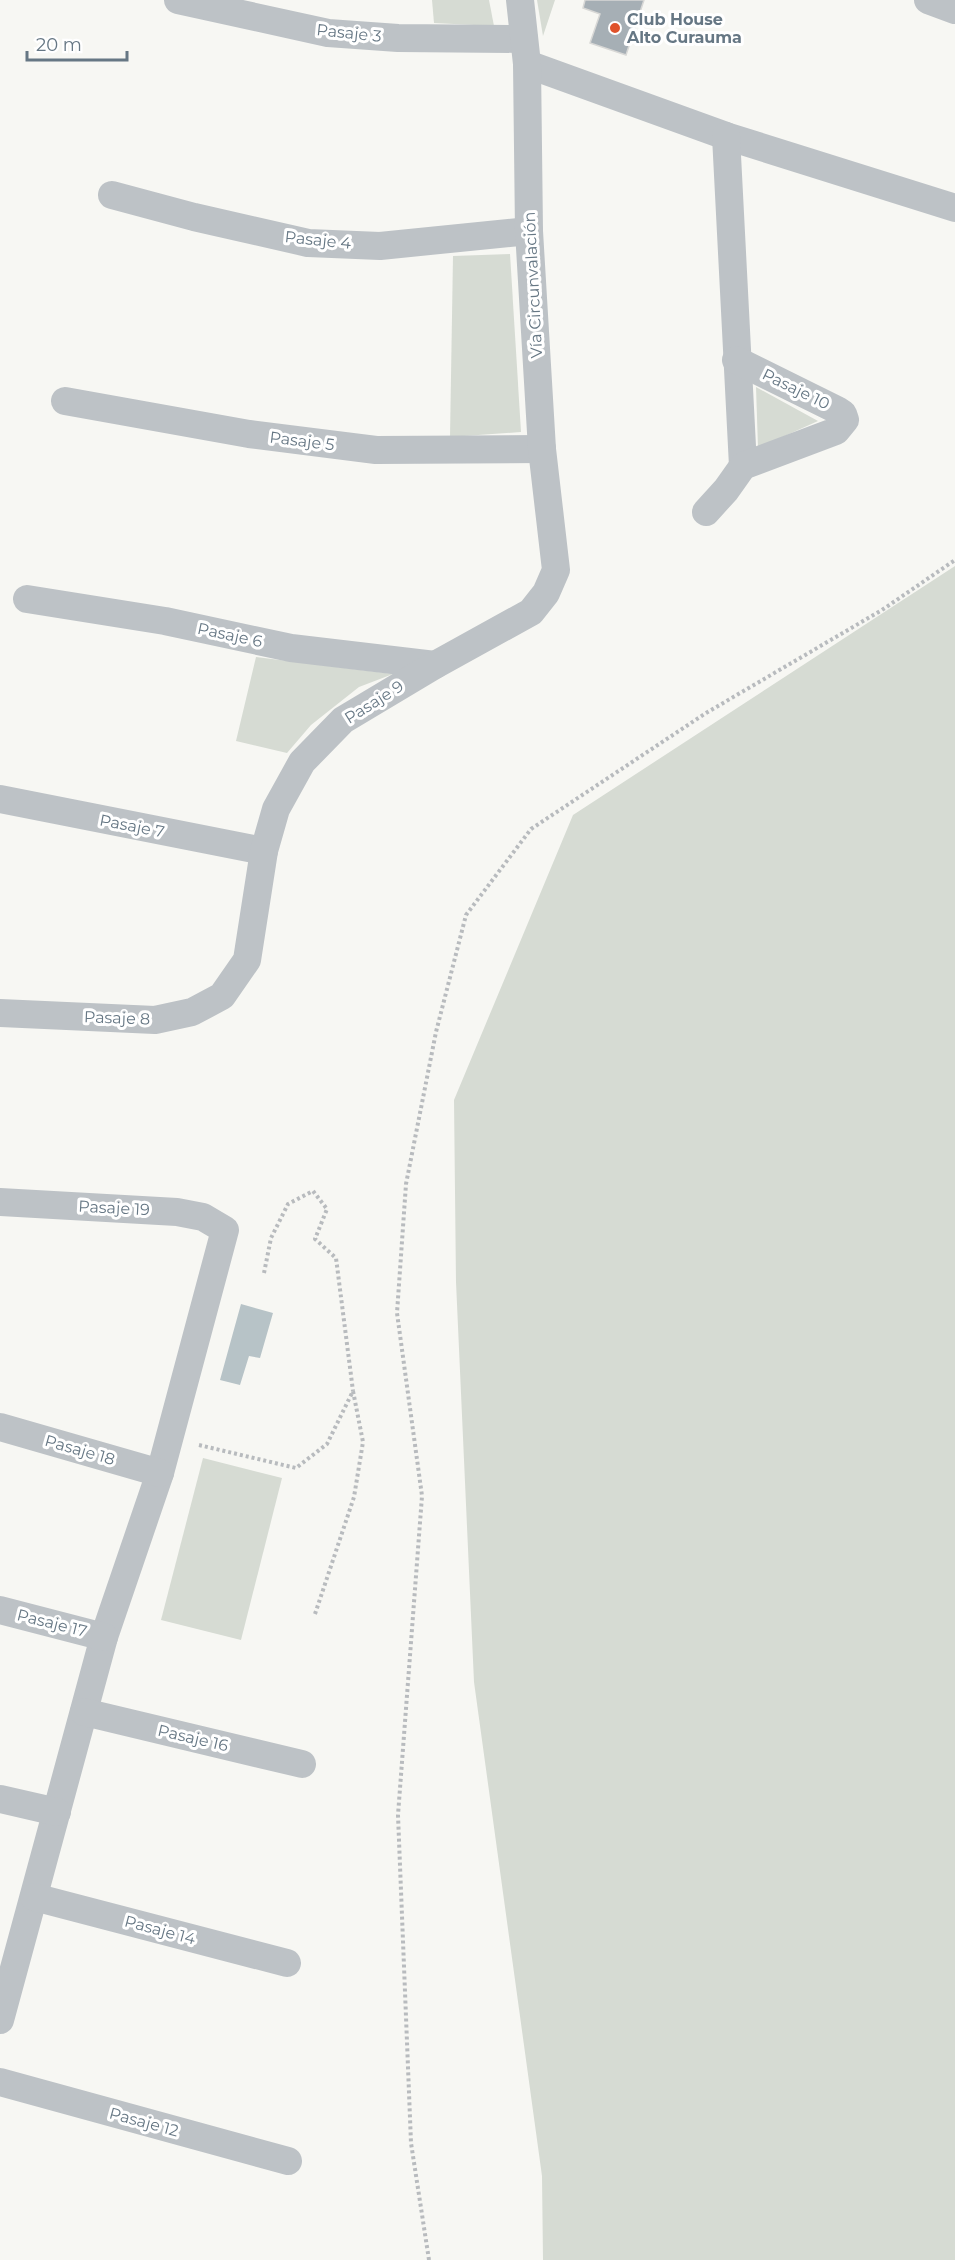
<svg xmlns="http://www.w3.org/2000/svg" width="955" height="2260" font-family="Montserrat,sans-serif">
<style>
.green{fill:#d6dbd3}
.water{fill:#b7c3c7}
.building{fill:#a6afb5;stroke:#d8d8d6;stroke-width:1.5}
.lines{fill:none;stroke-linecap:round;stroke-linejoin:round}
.path{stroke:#b8bbbe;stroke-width:4;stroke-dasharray:3 3;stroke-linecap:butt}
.minor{stroke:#bdc2c6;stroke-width:28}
.poi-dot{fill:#df522b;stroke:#fff;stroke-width:2}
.labels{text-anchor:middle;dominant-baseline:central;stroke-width:6;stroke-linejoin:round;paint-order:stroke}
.poi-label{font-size:16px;font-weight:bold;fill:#667784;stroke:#fff;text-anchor:start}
.street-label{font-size:16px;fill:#667784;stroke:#fff}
</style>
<rect width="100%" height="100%" fill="#f7f7f3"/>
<g class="green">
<polygon points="432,0 489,0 494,26 434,23"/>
<polygon points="537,0 555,0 543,36"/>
<polygon points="510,254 521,432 450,437 453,256"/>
<polygon points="756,387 818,421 758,448"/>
<polygon points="955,566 955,2260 543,2260 542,2176 474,1682 456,1282 454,1100 573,815"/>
<polygon points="256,657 393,674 359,687 311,725 287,753 236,741"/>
<polygon points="203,1458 282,1478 241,1640 161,1620"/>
</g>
<polygon class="water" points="241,1304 273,1313 260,1358 249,1356 240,1385 220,1380"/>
<polygon class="building" points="585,0 644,0 626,55 590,43 600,14 583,8"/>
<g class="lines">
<g class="path">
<polyline points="264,1273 271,1238 288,1204 313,1191 327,1209 315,1239 336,1258 353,1391"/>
<polyline points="199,1445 296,1468 327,1444 353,1391 363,1442 354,1497 315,1614"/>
<polyline points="429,2260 411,2143 398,1815 422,1496 397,1313 406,1184 436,1032 466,915 531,829 706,713 882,610 955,560"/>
</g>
<g class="minor">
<polyline points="178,0 328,33 398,38 524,39"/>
<polyline points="928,0 955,10"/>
<polyline points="527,64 726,136 955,208"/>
<polyline points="726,136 743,466"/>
<polyline points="112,195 194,217 308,243 380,246 529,231"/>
<polyline points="65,401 249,434 376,450 542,449"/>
<polyline points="706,512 726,490 743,466 836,431 845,420 843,414 837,410 736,360"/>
<polyline points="27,599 165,621 291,648 435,665"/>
<polyline points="0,799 264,851"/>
<polyline points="0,1013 155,1020 192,1012 222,996 247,960 264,851 276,809 302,762 343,720 435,665 531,612 546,593 556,570 542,449 529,231 527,64 520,0"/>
<polyline points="0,1202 177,1212 203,1217 225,1230 160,1473 104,1637 0,2020"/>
<polyline points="0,1427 160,1473"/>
<polyline points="0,1610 104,1637"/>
<polyline points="84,1712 302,1764"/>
<polyline points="0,1799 57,1812"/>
<polyline points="34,1897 287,1963"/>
<polyline points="0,2082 288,2161"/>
</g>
</g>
<circle class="poi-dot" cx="615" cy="28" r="6"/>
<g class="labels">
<g class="poi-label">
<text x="627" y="19">Club House<tspan x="627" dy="18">Alto Curauma</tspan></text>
</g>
<g class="street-label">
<text transform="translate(349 33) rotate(6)">Pasaje 3</text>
<text transform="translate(318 240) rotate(6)">Pasaje 4</text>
<text transform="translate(533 285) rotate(-93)">Vía Circunvalación</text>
<text transform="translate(796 389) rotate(26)">Pasaje 10</text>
<text transform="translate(302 441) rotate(7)">Pasaje 5</text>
<text transform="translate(230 635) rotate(12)">Pasaje 6</text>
<text transform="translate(374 702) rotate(-32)">Pasaje 9</text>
<text transform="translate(132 826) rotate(11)">Pasaje 7</text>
<text transform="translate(117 1018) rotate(2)">Pasaje 8</text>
<text transform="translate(114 1208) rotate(3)">Pasaje 19</text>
<text transform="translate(80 1450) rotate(16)">Pasaje 18</text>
<text transform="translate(52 1623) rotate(14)">Pasaje 17</text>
<text transform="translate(193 1738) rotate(13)">Pasaje 16</text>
<text transform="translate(160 1930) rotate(15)">Pasaje 14</text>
<text transform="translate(144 2122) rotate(15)">Pasaje 12</text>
</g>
</g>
<path d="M27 51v9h100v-9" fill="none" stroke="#667784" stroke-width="3"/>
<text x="36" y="51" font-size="18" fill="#667784" stroke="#ffffff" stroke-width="4.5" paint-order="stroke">20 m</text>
</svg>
